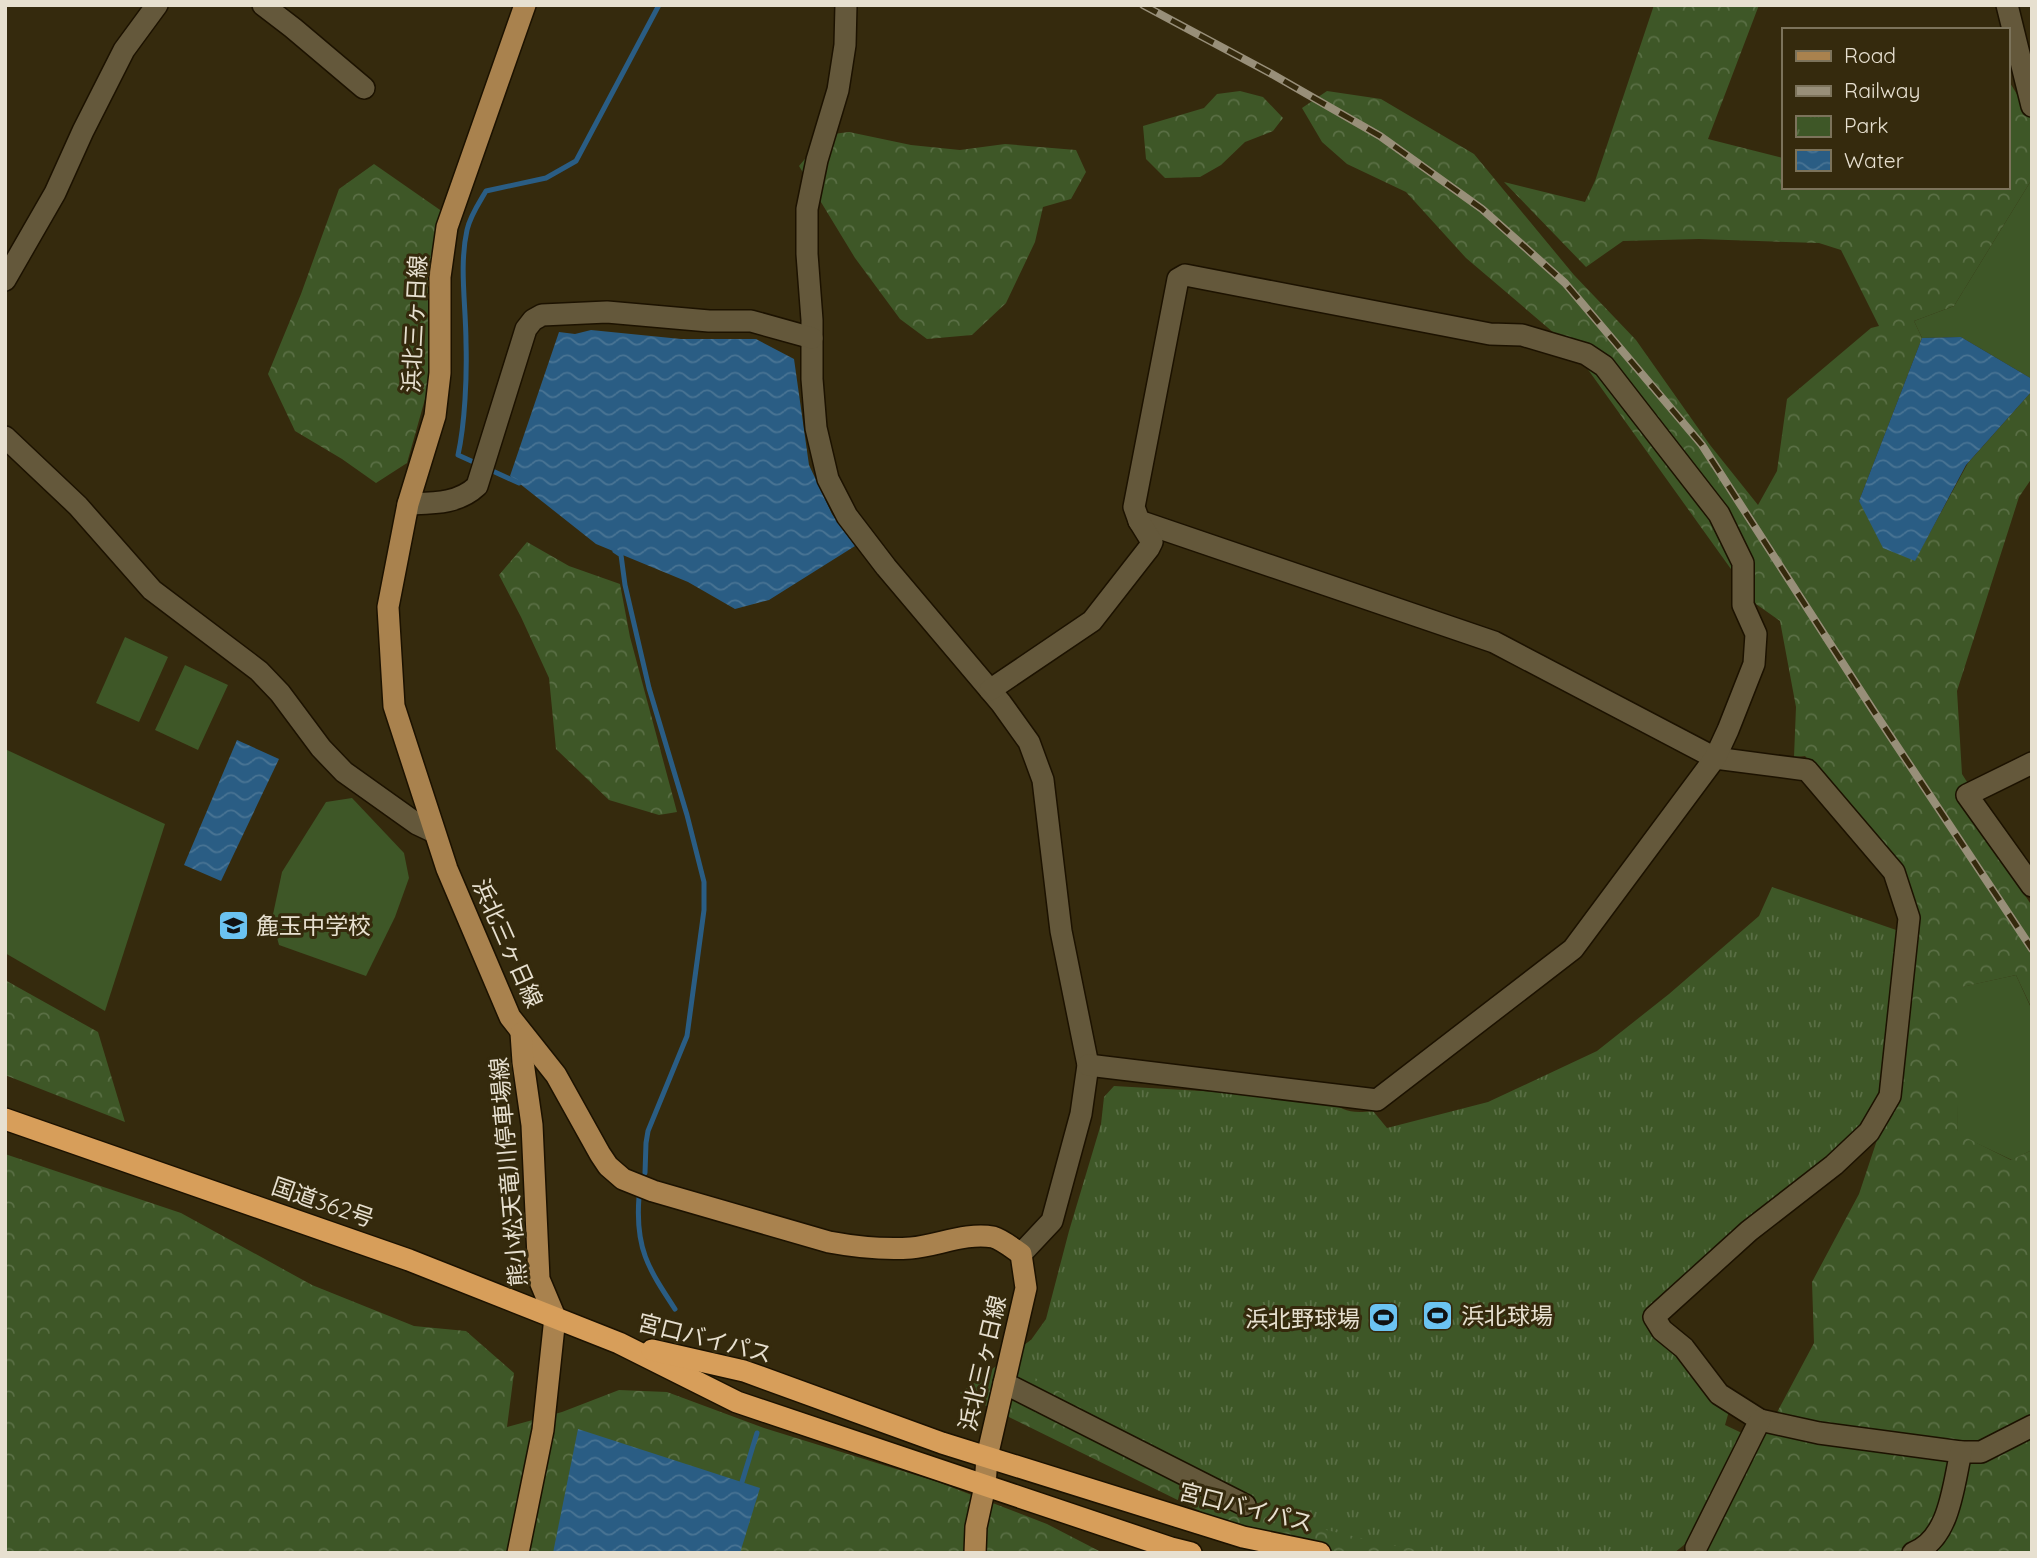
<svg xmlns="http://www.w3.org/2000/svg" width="2037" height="1558" font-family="Quicksand,'Noto Sans JP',sans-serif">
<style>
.grass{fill:#3e5727}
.forest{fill:url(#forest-crowns)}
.park{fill:url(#park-tufts)}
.water{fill:url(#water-waves)}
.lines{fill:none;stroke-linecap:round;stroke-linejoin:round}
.stream{stroke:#2a5d84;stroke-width:5}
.minor-casing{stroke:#1c1200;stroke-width:24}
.major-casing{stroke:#1c1200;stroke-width:24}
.highway-casing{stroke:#1c1200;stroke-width:24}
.minor{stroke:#64583b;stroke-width:21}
.major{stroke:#a9824e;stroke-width:21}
.highway{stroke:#d79e5a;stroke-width:21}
.rail-casing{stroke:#988f79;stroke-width:8}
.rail{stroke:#352a0d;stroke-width:5;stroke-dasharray:16;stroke-linecap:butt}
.labels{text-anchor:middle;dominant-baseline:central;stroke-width:6;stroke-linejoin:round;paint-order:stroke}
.street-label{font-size:23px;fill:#e7e0d0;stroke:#352a0d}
.poi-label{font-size:23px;fill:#e7e0d0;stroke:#352a0d;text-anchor:start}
</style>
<defs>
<pattern id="forest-crowns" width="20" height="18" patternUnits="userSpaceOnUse" patternTransform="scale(1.75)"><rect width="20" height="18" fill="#3e5727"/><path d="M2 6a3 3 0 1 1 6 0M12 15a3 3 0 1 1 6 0" fill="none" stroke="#5a6f45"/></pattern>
<pattern id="park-tufts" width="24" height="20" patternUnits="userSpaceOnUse" patternTransform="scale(1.75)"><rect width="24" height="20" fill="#3e5727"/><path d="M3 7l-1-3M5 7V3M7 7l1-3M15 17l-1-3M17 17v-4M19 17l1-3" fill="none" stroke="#5a6f45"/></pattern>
<pattern id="water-waves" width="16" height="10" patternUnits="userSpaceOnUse" patternTransform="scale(1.75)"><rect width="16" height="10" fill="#2a5d84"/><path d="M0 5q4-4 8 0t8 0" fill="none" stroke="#497494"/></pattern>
</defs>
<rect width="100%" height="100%" fill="#352a0d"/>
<g class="grass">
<polygon points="2032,179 2032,379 1961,337 1922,338 1914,321 1954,306"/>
<polygon points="125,637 168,657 139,722 96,703"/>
<polygon points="185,665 228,685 198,750 155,730"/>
<polygon points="5,749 165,824 105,1011 5,953"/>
<polygon points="352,798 404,853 409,878 395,917 366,976 279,945 272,919 282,872 326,802"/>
<polygon points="2016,975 2032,1010 2032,1150 2012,1160 1957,1134 1958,1023 1961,987"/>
</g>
<g class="forest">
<polygon points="1654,5 1759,5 1708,139 1783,158 1783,187 2007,187 2007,78 2032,119 2032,179 1954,306 1914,321 1922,338 1859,501 1915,560 1968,463 2032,391 2032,478 2019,497 1957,691 1962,774 1993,823 2005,865 2032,906 2032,1009 2016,975 1962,987 1957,1133 2011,1160 2032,1150 2032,1553 1702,1553 1814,1343 1812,1282 1859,1194 1882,1125 1914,928 1834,788 1805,756 1794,757 1796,707 1780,621 1756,604 1574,350 1466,258 1406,192 1347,164 1322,142 1302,108 1327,91 1381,99 1474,154 1574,275 1636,340 1710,445 1758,505 1777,471 1787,399 1871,328 1879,326 1841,250 1819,243 1699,239 1623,241 1586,267 1504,182 1585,202 1595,181"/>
<polygon points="1240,91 1263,97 1283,118 1273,131 1245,142 1221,165 1200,177 1165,178 1146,159 1143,126 1204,108 1217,94"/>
<polygon points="849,132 911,145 960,150 1005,144 1076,150 1086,172 1071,199 1043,207 1035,242 1006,303 972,335 927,339 900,319 855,258 799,166 825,135"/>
<polygon points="374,164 443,212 440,346 407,463 376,483 342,459 295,431 268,374 301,294 339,189"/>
<polygon points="527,542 569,566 620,584 630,637 677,812 659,815 609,800 556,749 549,678 521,617 499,575"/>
<polygon points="5,980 98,1032 125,1122 5,1075"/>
<polygon points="5,1154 181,1213 312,1285 414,1326 466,1331 514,1373 507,1427 562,1412 619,1390 667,1392 764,1428 938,1482 1047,1524 1103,1553 5,1553"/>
<polygon points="1031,1340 1668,1553 1269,1553 1202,1512 960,1393"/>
</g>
<path class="park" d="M1772,887L1899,931L1878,1098L1865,1129L1647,1312L1679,1355L1729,1411L1725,1425L1744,1434L1700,1532L1674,1553H1440L1391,1545L1292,1522L1010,1364L1011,1355L1031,1340L1046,1319L1069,1231L1101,1124L1104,1097L1114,1086L1325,1098C1343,1111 1351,1114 1373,1111L1387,1128L1488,1102L1597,1051L1669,994L1759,916Z"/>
<g class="water">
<polygon points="591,330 681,339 756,339 794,359 809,465 832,514 855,546 769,600 735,609 688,582 596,544 510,476 559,332 575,334"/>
<polygon points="1961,337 2032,379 2032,391 1966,465 1915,561 1883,548 1859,501 1922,338"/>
<polygon points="237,740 279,759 221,881 184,865"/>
<polygon points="578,1429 760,1488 740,1553 553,1553"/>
</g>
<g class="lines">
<g class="stream">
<path d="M478,464L458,455C465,423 467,376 466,343C466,306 459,266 467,230C470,216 479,203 486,191L546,178L576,161L659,5"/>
<polyline points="486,468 519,483"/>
<polyline points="615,551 621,555 625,585 649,688 687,815 704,882 704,910 687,1036 648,1131 646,1143 645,1173"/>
<path d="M639,1197C635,1248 648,1268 675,1309"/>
<polyline points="742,1482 757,1433"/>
</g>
<defs>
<g id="minor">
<polyline points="263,5 293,28 364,88"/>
<polyline points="846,5 845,45 838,90 817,160 807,209 807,254 812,320 812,379 816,428 828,479 847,516 886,567 1001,703 1029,742 1043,780 1061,931 1088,1065 1081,1114 1052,1221 1021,1254"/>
<polyline points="2007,5 2032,106"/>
<polyline points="5,280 55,193 83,131 124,50 157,5"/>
<polyline points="5,437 78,506 152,590 259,671 280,693 321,748 344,772 417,824 434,832"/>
<path d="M408,504C433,503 458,504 477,486L526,329L533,320L542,315L607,312L709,321H751L812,338"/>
<polyline points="1139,521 1494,642 1715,758 1807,770 1894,872 1909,918 1890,1096 1869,1132 1834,1165 1749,1231 1654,1317 1662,1330 1684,1348 1719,1394 1760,1420 1819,1433 1961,1452 1981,1452 2032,1426"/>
<polyline points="990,690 1092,621 1149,548 1152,542 1139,521 1134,507 1178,279 1185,275 1490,334 1522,335 1586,354 1604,366 1719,514 1743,563 1743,605 1756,634 1754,664 1728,730 1715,758 1573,949 1377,1100 1088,1065"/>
<polyline points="2032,763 1967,795 2032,886"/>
<polyline points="1004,1383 1245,1505"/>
<polyline points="1696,1548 1760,1420"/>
<path d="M1913,1553C1950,1539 1953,1486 1961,1452"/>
</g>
<g id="major">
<path d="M525,5L447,227L440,277V373L435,416L408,504L388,607L394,706L447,869L510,1017L556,1075L600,1154L608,1166L623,1179L653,1191L829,1242C856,1247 883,1250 911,1248C937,1246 966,1232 993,1237C1003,1240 1012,1248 1021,1254L1026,1288L987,1457L985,1486L976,1527L975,1553"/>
<polyline points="518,1553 543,1430 555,1317 539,1279 532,1125 523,1062 521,1033"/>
</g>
<g id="highway">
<polyline points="5,1119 409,1260 619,1343 737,1402 1171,1548 1191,1553"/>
<polyline points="652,1350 744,1371 942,1443 1243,1537 1320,1553"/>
</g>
</defs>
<use href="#minor" class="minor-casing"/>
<use href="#major" class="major-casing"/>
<use href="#highway" class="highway-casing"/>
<use href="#minor" class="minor"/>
<use href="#major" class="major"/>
<use href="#highway" class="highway"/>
<defs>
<polyline id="rail" points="1143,5 1270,73 1380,136 1482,209 1565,283 1702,445 1873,710 2032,949"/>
</defs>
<use href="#rail" class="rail-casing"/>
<use href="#rail" class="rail"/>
</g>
<defs>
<symbol id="school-square" viewBox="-11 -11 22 22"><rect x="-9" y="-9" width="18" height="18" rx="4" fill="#6bc3f2" stroke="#352a0d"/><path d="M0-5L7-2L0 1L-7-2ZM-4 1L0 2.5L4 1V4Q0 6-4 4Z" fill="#111"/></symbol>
<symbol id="stadium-square" viewBox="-11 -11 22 22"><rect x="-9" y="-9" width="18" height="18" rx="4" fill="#6bc3f2" stroke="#352a0d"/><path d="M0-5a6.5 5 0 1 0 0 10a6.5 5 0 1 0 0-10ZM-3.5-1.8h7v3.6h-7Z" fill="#111"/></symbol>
</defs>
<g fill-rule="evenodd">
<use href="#school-square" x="216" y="908" width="35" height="35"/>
<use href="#stadium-square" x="1420" y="1298" width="35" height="35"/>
<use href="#stadium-square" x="1366" y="1300" width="35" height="35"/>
</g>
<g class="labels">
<g class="street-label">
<text transform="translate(414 324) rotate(-87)">浜北三ヶ日線</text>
<text transform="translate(508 943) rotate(66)">浜北三ヶ日線</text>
<text transform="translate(508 1172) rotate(-95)">熊小松天竜川停車場線</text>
<text transform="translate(323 1202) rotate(19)">国道362号</text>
<text transform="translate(705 1338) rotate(14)">宮口バイパス</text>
<text transform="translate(982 1363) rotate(-77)">浜北三ヶ日線</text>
<text transform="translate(1246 1507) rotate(14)">宮口バイパス</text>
</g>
<g class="poi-label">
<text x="256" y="925">麁玉中学校</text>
<text x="1461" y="1315">浜北球場</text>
<text x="1360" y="1318" text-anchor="end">浜北野球場</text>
</g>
</g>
<rect width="2037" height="1558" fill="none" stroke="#e7e0d0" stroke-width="14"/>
<rect x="1782" y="28" width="228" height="161" fill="#352a0d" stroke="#7c735b" stroke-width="2"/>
<rect x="1796" y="51" width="35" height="10" fill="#a9824e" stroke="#7c735b" stroke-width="2"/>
<text x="1844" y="63" font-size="21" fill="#e7e0d0">Road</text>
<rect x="1796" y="86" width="35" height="10" fill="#988f79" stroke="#7c735b" stroke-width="2"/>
<text x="1844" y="98" font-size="21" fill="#e7e0d0">Railway</text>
<rect x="1796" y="116" width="35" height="21" fill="url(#park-tufts)" stroke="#7c735b" stroke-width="2"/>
<text x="1844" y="133" font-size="21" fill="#e7e0d0">Park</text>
<rect x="1796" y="150" width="35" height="21" fill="url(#water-waves)" stroke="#7c735b" stroke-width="2"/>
<text x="1844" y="168" font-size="21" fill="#e7e0d0">Water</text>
</svg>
